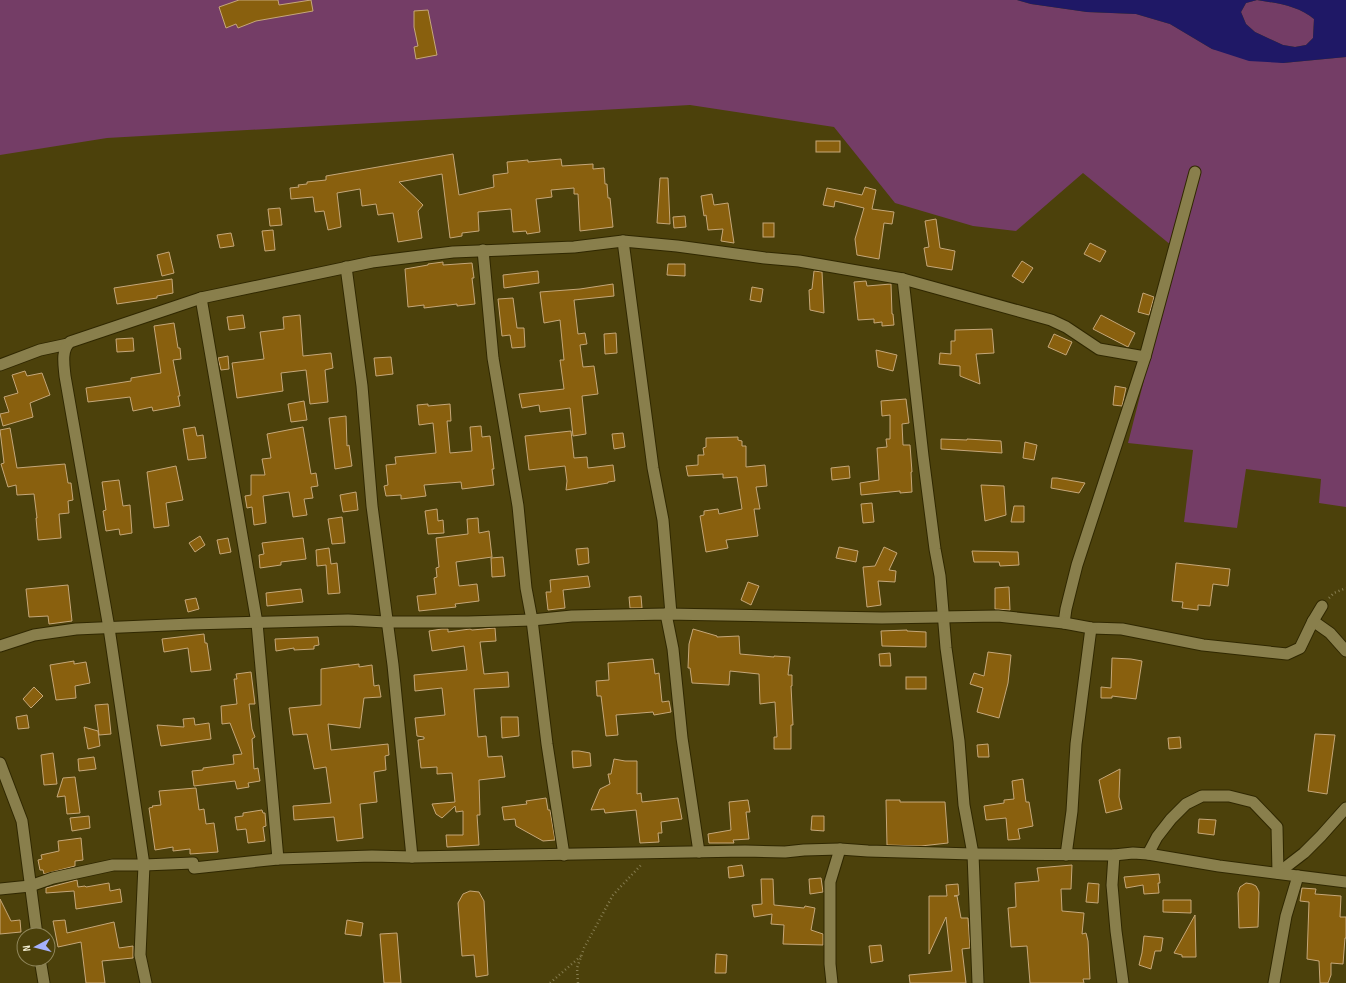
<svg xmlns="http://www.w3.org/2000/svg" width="1346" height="983" font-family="'Sofia Sans Condensed',sans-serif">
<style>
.green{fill:#743d66}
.water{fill:#1f1866;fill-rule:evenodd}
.building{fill:#89600e;stroke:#c5a779}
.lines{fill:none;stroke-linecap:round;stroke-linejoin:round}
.minor-casing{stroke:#302800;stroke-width:13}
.path{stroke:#867d50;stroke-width:2.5;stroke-dasharray:1 3;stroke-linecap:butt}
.minor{stroke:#897f4c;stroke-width:11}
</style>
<rect width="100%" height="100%" fill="#4c410b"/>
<g class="green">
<polygon points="0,0 1017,0 1031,4 1087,12 1136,14 1170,24 1212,49 1283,63 1346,57 1346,507 1319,503 1321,479 1246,469 1237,528 1184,522 1193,450 1128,443 1177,250 1083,173 1016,231 973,226 895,203 834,127 690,105 107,138 0,155"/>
<path d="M1257,0C1276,3 1299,6 1314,19L1313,38L1306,45L1295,47L1283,45L1255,32L1246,24L1241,12L1246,3Z"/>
</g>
<path class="water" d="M1017,0H1346V57L1283,63L1249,61L1212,49L1170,24L1136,14L1087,12L1031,4ZM1257,0C1276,3 1299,6 1314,19L1313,38L1306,45L1295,47L1283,45L1255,32L1246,24L1241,12L1246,3Z"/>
<g class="building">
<polygon points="239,0 278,0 279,5 311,0 313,11 256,21 238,28 236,24 226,28 219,7"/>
<polygon points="428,10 437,55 416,59 414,47 418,46 414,27 414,11"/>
<rect x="816" y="141" width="24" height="11"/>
<polygon points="453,154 459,195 494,187 493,175 508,173 507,162 528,160 528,162 561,159 562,166 593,164 593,169 604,168 605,184 607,184 608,198 610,198 613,227 580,231 578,194 574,194 574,188 551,190 552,197 536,199 540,232 527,234 526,231 513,232 511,209 478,212 479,231 462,233 462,236 450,238 442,174 399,182 423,205 418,211 422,238 398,242 393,213 378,215 376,204 362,206 360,189 337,193 341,227 328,230 324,211 315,212 313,197 291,199 290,188 299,187 298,185 307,184 307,182 326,180 326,176"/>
<polygon points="660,178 668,178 670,224 657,223"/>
<polygon points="865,187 876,190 872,209 894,212 892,224 884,223 879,259 857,255 855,239 864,208 835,201 834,207 823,205 827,188 862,195"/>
<polygon points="712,194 714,205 728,203 734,243 721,241 723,229 708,230 706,215 704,216 701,196"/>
<polygon points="280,208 282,225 270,226 268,209"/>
<polygon points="685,216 686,227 674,228 673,217"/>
<polygon points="936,219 940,248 955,251 952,270 927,266 924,248 929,247 925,221"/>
<rect x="763" y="223" width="11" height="14"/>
<polygon points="273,230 275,250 265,251 262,231"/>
<polygon points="231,233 234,246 220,248 217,235"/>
<polygon points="1090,243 1106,251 1100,262 1084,254"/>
<polygon points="169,252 174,273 162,276 157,255"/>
<polygon points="1022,261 1033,268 1023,283 1012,276"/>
<polygon points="443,262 443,265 472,263 474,278 472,278 475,304 457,306 457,304 424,308 424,305 408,307 405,269 428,265 428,264"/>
<polygon points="668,264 685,264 685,276 667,275"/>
<polygon points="538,271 539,283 504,288 503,275"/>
<polygon points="814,271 822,272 824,313 810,310 809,290 812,289"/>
<polygon points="172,279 173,293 157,296 157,298 117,304 114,288"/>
<polygon points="866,281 867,286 891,284 892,314 893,314 894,325 882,326 882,322 874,323 874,319 858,320 854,282"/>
<polygon points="613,284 614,296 574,300 578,334 585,333 587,344 580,345 583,367 594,366 598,394 582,396 586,434 573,436 570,408 540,412 539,405 522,408 519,394 564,389 560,360 564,360 560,320 544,323 540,292 580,289"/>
<polygon points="752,287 763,289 761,302 750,300"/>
<polygon points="1143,293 1154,297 1149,315 1138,312"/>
<polygon points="513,298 517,328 524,328 525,347 512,348 510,335 502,336 498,299"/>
<polygon points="243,315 245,328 229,330 227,317"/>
<polygon points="300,315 303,356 331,353 333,368 325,370 328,402 310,404 306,370 281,373 283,391 237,398 232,363 264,359 260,332 284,329 283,317"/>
<polygon points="1101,315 1135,333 1128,347 1093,329"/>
<polygon points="174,323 178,348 180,348 181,359 173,360 180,396 178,396 180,406 153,411 152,407 133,411 130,397 88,402 86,388 131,381 131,378 161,373 154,326"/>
<polygon points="992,329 994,353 976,354 980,384 960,376 960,366 939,364 940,353 951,354 951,341 955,341 955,330"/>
<polygon points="616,333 617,353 605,354 604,334"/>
<polygon points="1054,334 1072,342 1066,355 1048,347"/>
<polygon points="133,338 134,351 117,352 116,339"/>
<polygon points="876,350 897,355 893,371 878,367"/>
<polygon points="228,356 229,369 221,370 218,358"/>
<polygon points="391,357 393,374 376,376 374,358"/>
<polygon points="25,371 27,376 42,373 50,395 30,403 33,417 3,426 0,414 9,412 4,397 18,393 12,375"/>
<polygon points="1115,386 1126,388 1122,406 1113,405"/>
<polygon points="906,399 909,423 902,424 903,445 910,445 912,472 911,472 912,492 900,493 900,491 861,495 860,483 879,480 877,448 887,447 886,439 890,439 890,415 882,416 881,401"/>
<polygon points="304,401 307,420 291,422 288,404"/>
<polygon points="428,404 428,406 450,404 451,421 447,421 450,453 472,451 470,427 481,426 482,437 490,436 494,469 492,469 494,485 462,489 461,482 424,485 426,496 401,499 401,495 386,496 384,486 388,485 386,465 396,464 395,457 436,453 433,423 419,425 417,405"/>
<polygon points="346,416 347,446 349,445 352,466 335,469 329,418"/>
<polygon points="195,427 197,436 203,435 206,458 188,460 183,429"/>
<polygon points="303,427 311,474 316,473 318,486 311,487 313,498 304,499 307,515 293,517 289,492 263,496 266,523 254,525 252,507 247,508 245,496 251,495 251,475 265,475 262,459 271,458 267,434"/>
<polygon points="10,428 17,468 65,464 68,483 71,483 73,500 68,501 69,513 59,514 61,538 38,540 36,518 37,518 34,494 17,495 16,485 8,487 1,464 4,463 0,430"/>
<polygon points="571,431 574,458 587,457 588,468 613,465 615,481 608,482 608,483 566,490 567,481 565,466 529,470 525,436"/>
<polygon points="623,433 625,447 614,449 612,434"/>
<polygon points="738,437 738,440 742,441 742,446 746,446 746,467 765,465 767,486 756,487 760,509 754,509 758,536 726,540 728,548 706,552 700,516 704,515 704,511 718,509 719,514 742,509 737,477 723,478 723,474 688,476 686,466 698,465 698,455 704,455 703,448 706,447 706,438"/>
<polygon points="941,439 967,440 967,439 1001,441 1002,453 941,449"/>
<polygon points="1025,442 1037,445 1034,460 1023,458"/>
<polygon points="176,466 183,500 166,503 169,526 154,528 147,472"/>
<polygon points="849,466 850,478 832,480 831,468"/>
<polygon points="1052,478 1057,478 1085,483 1079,493 1051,488"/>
<polygon points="119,480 123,506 130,505 132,533 120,535 119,529 106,531 103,511 106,510 102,482"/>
<polygon points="981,485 1004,486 1006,515 985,521"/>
<polygon points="356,492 358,510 343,512 340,495"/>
<polygon points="872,503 874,522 863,523 861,504"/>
<polygon points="1014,506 1024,506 1024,522 1011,522"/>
<polygon points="437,509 438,521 443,520 444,533 428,534 425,511"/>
<polygon points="342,517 345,543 332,544 328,519"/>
<polygon points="478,518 479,533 489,531 492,557 456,562 459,586 477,584 479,601 455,604 456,607 419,611 417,596 436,594 434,578 437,577 436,568 439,567 436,538 468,534 467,519"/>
<polygon points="200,536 205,545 195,552 189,543"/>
<polygon points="228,538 231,552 220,554 217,540"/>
<polygon points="303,538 306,559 281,562 281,565 260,568 259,555 264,554 262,543"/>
<polygon points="839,547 858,551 856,562 836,558"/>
<polygon points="884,547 897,553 889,570 896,571 895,582 878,581 881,605 867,607 863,567 875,566"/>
<polygon points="329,548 331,564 337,563 340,593 328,594 326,565 317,566 316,550"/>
<polygon points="588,548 589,563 578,565 576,549"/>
<polygon points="972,551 1018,552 1019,565 1000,566 999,562 974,562"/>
<polygon points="503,557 505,576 492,577 491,558"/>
<polygon points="1176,563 1230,569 1228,586 1213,584 1210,606 1198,605 1198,610 1182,608 1183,602 1172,601"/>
<polygon points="588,576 590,587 563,590 565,608 548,610 546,592 551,592 550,580"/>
<polygon points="748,582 759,586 751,605 741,600"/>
<polygon points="68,585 72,621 49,624 48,616 29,617 26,589"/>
<polygon points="1009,587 1010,610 995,609 995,588"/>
<polygon points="301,589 303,602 267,606 266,593"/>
<polygon points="641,596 642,608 630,608 629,597"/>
<polygon points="196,598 199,609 188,612 185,600"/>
<polygon points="495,628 496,641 480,642 484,674 508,672 509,687 474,689 478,737 486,736 488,757 502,756 505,777 479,780 480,815 477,815 479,845 447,847 446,835 463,835 463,811 456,812 455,806 442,818 436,814 432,804 455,802 452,773 437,774 437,767 421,768 418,740 424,739 424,737 417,736 415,718 445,715 442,688 415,691 414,675 467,670 464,646 432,651 429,631 442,629 448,629 448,632 470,629 472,630"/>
<polygon points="693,629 717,636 717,637 739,636 740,654 774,657 774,656 790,657 788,675 792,675 792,686 791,686 793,725 791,725 791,749 774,749 774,737 777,737 775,702 760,704 759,674 730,671 729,685 692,683 690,668 688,668 689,644"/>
<polygon points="907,630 907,631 926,632 926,647 882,646 881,631"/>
<polygon points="204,634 205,643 207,643 211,670 191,672 188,648 164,652 162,639"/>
<polygon points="318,637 319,645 314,646 314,649 294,650 294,648 276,651 275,639"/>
<polygon points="988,652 1011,655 1008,683 999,718 977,712 983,688 970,684 974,673 984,676"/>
<polygon points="890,653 891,666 880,666 879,654"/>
<polygon points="1112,658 1131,659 1142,661 1136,699 1112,696 1112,698 1101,698 1101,687 1111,688"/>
<polygon points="653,659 655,674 659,673 662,702 669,701 671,712 654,715 653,712 616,715 618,735 606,736 601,696 597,696 596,681 609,680 608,663"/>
<polygon points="74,661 74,664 86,662 90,683 75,686 76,698 56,700 50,665"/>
<polygon points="359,664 359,667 372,665 374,686 379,685 381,697 364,698 360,728 328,724 331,750 388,744 389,755 385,756 386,770 374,772 377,802 360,804 363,838 337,841 334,817 294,820 293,806 331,803 326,767 314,769 307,734 293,735 289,708 321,705 321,669"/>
<polygon points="251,672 255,704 249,704 252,729 255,737 252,739 254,769 258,768 260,781 248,783 249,787 237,789 235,781 194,786 192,771 203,770 203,768 234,764 233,755 242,754 230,723 222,724 221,706 237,704 234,679 237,679 236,674"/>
<rect x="906" y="677" width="20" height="12"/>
<polygon points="34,687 43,696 31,708 23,699"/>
<polygon points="108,704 111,734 99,735 95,705"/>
<polygon points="27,715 29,728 18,729 16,717"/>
<polygon points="501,717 518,717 519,736 502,738"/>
<polygon points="194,718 195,725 209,723 211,739 161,746 157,725 184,727 183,719"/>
<polygon points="84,727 98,731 100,746 88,749"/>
<polygon points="1315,734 1335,735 1327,794 1308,791"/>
<polygon points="1180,737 1181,748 1169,749 1168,738"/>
<polygon points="988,744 989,757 978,757 977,745"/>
<polygon points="572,751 579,751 590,753 591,766 573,768"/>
<polygon points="53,753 57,784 44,785 41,755"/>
<polygon points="94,757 96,769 79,771 78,759"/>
<polygon points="614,759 625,761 637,761 637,794 641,793 642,802 678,798 682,819 661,822 662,833 658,833 659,842 640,843 636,810 605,813 604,809 591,810 600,789 610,784 608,774 611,774"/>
<polygon points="1120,769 1119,797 1122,809 1106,813 1099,780"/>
<polygon points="75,777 80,813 67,814 65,796 57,797 63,778"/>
<polygon points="1023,779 1026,802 1029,802 1033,826 1018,829 1020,839 1008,840 1006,818 986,820 984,806 1004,803 1004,800 1014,799 1012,781"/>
<polygon points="196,788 199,810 204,809 206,824 214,823 218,852 190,854 190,849 173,851 173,847 155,850 149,808 153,807 152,806 161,805 159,791"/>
<polygon points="546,798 548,810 550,810 555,840 543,841 516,826 515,819 504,820 502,807 527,804 526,801"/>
<polygon points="748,800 750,812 746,812 749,839 733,840 734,843 709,843 708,834 731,830 729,802"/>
<polygon points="886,800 900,800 900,802 945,802 948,843 921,846 887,845"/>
<polygon points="262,810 263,813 265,813 266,826 263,827 265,841 248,843 246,829 237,830 235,817 243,816 243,813"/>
<polygon points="89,816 90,828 72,831 70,818"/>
<polygon points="812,816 824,816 824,831 811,830"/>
<polygon points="1199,819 1216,820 1214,835 1198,833"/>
<polygon points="81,838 83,860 75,861 75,866 44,874 43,870 40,870 38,860 42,859 41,855 59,851 58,841"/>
<polygon points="742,865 744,876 729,878 728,867"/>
<polygon points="1072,865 1071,889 1061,889 1062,911 1084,913 1082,934 1086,933 1088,941 1090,979 1083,979 1084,983 1030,983 1027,946 1011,947 1008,908 1016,907 1015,883 1039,881 1037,868"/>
<polygon points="1159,874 1160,883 1158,883 1159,893 1144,894 1143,885 1126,888 1124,877"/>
<polygon points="821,878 823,892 810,894 809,879"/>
<polygon points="761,879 773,879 774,905 804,908 805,906 815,908 811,930 823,934 823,945 783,944 784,925 771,924 772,914 754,917 752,905 762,904"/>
<polygon points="77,880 78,887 85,886 86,887 109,883 110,891 120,889 122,902 76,909 74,891 46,893 46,888"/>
<polygon points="1088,883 1099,884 1098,903 1086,902"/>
<polygon points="1246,883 1252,884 1256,886 1259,892 1258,927 1239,928 1238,893 1240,887"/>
<polygon points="958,884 959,895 954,896 957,896 961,918 968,918 970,948 962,949 966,983 910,983 909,975 952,971 946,917 929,954 929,896 947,896 946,885"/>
<polygon points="1302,888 1316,889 1315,894 1341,896 1340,917 1346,917 1346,938 1345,938 1343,964 1331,963 1331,975 1328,983 1320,983 1319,961 1307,959 1309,902 1300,901"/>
<polygon points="470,891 479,892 484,901 488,975 476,977 474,955 462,956 458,903 463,894"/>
<polygon points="0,899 11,921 20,920 21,932 0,934"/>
<polygon points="1163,900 1191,900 1191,913 1163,912"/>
<polygon points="1195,915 1196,957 1182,957 1182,955 1174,953"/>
<polygon points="65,920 67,933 114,922 119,948 133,946 133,958 102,961 105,983 86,983 81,942 58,947 53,921"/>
<polygon points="347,920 363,923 361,936 345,934"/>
<polygon points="397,933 401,983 384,983 380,934"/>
<polygon points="1144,936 1163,938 1161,951 1155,951 1151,969 1139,965 1142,953"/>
<polygon points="881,945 883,961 871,963 869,946"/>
<polygon points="716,954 727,955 726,973 715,973"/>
</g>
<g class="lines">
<defs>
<g id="minor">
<polyline points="623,241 653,468 663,520 671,614"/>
<polyline points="483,250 493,358 518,506 526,588 532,620 547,744 564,855"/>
<polyline points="346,267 362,386 372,506 393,665 412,857"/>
<polyline points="903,279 923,456 935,549 940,576 946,648 959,741 964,805 973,854 978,983"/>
<polyline points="201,298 257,623 278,859"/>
<polyline points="0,365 40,350 68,344"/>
<polyline points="666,614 673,649 682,738 699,852"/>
<polyline points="1313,621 1330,633 1346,651"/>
<polyline points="1064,623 1066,609 1077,565 1145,357 1195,172"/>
<polyline points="0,646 34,635 76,629 191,624 348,620 386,622 468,622 532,620 572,616 666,614 882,618 998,616 1064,623 1091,628 1122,629 1203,645 1287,654 1300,648 1313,621 1322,606"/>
<polyline points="0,763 22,821 37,935"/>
<polyline points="1148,854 1157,837 1171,819 1186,804 1202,796 1229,796 1253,802 1277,827 1278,873"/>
<polyline points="1066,855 1072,811 1076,744 1091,628"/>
<polyline points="1114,855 1112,885 1116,931 1123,983"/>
<polyline points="1278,873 1304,853 1321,836 1346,808"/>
<polyline points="0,889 30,886 53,878 113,865 144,865 193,863 194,868 278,859 372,856 412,857 745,851 785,852 804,850 840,849 868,851 973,854 1114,855 1133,853 1148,854 1219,866 1346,882"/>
<polyline points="40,959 44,983"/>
<path d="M146,983L140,955L144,865L109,628L65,376C64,365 61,350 70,342L201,298L372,262L453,252L574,247L623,241L677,246L765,258L799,261L903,279L1051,320L1066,327L1099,349L1145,357"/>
<polyline points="832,983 830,964 830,882 840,849"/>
<polyline points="1274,983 1286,916 1298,876"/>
</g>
</defs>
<use href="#minor" class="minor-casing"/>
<g class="path">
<polyline points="1329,598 1334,593 1346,588"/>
<polyline points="550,983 581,956"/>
<polyline points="578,983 577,968 584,948 613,895 641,865"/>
</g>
<use href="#minor" class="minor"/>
</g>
<g transform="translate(36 947) rotate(263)"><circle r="19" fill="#4c410b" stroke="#90875c"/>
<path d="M0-3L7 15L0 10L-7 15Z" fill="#a6b1fc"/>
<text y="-6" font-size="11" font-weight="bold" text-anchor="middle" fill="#f6f1d6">N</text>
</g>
</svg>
